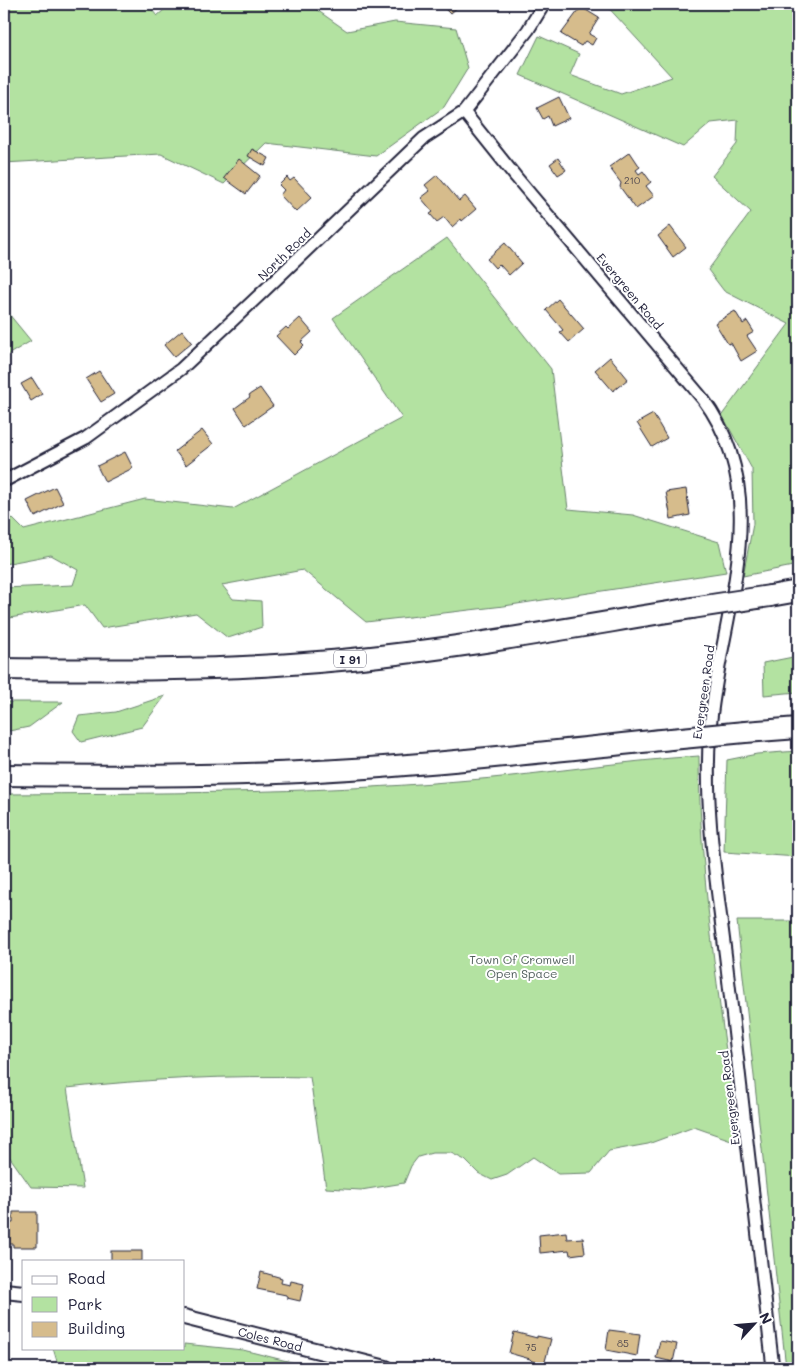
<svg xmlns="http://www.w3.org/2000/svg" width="802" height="1372" font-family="Mali,sans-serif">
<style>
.green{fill:#b3e2a1;stroke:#6a826e}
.building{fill:#d6bc8c;stroke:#22223b}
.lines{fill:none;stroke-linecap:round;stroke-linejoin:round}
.minor-casing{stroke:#22223b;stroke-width:15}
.tertiary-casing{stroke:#22223b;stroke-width:18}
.motorway-casing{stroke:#22223b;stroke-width:24}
.minor{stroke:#fff;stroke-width:11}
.tertiary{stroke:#fff;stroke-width:14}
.motorway{stroke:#fff;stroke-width:20}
.motorway-bridge-casing{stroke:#22223b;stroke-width:24;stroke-linecap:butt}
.motorway-bridge{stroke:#fff;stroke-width:20}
.labels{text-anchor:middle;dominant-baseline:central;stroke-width:4;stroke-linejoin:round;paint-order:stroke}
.number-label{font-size:10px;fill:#4f484f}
.shield{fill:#fff;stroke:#646476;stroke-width:1}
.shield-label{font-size:11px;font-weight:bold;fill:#22223b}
.street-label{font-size:12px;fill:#22223b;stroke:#fff}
.park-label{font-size:12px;fill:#4e5c5a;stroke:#fff}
</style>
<rect width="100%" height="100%" fill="#fff"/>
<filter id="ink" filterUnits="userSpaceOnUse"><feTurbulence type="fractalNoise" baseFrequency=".02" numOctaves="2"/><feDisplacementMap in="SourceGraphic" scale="10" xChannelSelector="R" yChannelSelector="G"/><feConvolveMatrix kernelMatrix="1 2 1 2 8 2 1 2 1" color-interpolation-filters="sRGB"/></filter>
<g filter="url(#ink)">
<g class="green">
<polygon points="4,4 147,4 157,16 171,4 314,4 314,8 347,31 395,22 456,28 468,68 444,107 376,156 266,143 224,184 161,154 4,163"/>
<polygon points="605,4 798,4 798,565 743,576 753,524 752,469 722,415 789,324 724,291 708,270 751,212 712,176 737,144 738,120 711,123 683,147 520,75 539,36 579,54 570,75 621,94 672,77"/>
<polygon points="447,238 551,369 568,509 633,515 719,542 726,572 504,606 366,622 303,570 222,585 233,599 261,601 262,627 228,638 196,613 102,628 85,605 4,619 4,588 73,585 78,570 51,555 4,564 4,510 24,530 145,499 233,509 402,418 333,318"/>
<polygon points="4,308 31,341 4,357"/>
<polygon points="798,656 798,692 764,695 763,663"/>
<polygon points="165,696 142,727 81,742 73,731 79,716 116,712"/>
<polygon points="4,702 63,702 29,727 4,732"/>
<polygon points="798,751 798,857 724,852 727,760 757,754"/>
<path d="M699,756C699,878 720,999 735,1119L734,1141L694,1127L648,1144L609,1151L591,1173L558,1174L533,1157L507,1175L492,1180L478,1173L465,1160L451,1153H432L418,1157L411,1166L404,1183L361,1190L326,1188L310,1077C229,1075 148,1079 67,1088L83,1188L31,1187L4,1149V794C155,793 307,794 458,781C539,775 619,761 699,756Z"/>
<polygon points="737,921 798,921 798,1368 786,1368"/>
<polygon points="184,1344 243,1350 315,1368 59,1368 53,1348 184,1348"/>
</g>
<g class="building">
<polygon points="440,4 461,4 450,14"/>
<polygon points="581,7 599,18 589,34 596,38 592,45 585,41 581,46 561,34"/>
<polygon points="559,97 569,118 552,126 548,116 543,119 537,108"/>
<polygon points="252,149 269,158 265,166 248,156"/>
<polygon points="630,152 640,167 636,170 639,174 643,171 651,182 646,186 654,196 636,209 620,187 621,183 609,167"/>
<polygon points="558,158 566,170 558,175 550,164"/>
<polygon points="239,159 260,176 246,194 224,178"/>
<polygon points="437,175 459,201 465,196 476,209 462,221 461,219 452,227 444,217 437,222 430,214 433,212 421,198 430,191 425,185"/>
<polygon points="287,177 290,181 294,178 312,197 296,212 280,195 284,190 279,185"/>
<polygon points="670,226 686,247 673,257 658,236"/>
<polygon points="505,243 522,263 509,275 499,264 495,268 487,259"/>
<polygon points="558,299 584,329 569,342 560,332 563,330 546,310"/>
<polygon points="735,311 743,324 747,321 754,332 747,336 757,351 741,361 731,343 728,344 715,323"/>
<polygon points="300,318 312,332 301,342 304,345 294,355 276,336 286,327 288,329"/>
<polygon points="182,330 192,342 174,357 164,345"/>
<polygon points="610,357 628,379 613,391 595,370"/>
<polygon points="99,371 114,394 101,402 86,379"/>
<polygon points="32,378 42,394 31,401 21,384"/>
<polygon points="260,388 273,406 246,425 235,408 250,397 249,395"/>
<polygon points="653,414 667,438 652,447 637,423"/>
<polygon points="202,430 213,444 186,465 175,451"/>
<polygon points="125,452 133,468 105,482 97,466"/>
<polygon points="55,487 63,503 35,517 27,501"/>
<polygon points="686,489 690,515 671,519 666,492"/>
<polygon points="13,1212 37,1212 37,1247 13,1247 13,1244 4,1244 4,1220 5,1223 13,1223"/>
<polygon points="566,1232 567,1239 583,1238 585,1253 570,1255 569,1250 540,1253 539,1235"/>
<rect x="111" y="1251" width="31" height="10"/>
<polygon points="261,1272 282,1278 281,1283 290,1285 291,1281 304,1284 300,1301 287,1298 286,1295 257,1289"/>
<polygon points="609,1330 640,1334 637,1356 606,1350"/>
<polygon points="514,1332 537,1338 537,1336 551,1339 544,1365 532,1361 530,1359 509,1353"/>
<polygon points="660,1341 677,1344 673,1362 656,1358"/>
</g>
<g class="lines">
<defs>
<g id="minor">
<path d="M464,112L516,177L703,399C778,499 718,621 710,730C703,810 719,896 728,976C743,1106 758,1237 773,1368"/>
<polyline points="4,481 86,438 181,369 268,287 424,138 464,112 528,30 544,4"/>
</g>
<g id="tertiary">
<polyline points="4,1291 24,1293"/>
<path id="s1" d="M184,1317L386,1368"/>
</g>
<g id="motorway">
<polyline points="770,596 798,591"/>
<path d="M4,669C109,670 213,671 318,662C443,652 568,628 692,608"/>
<polyline points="745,732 798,728"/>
<path d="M4,775C108,776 213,777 317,771C435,765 553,751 671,739"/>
</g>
</defs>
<use href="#minor" class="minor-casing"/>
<use href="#tertiary" class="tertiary-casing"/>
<use href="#motorway" class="motorway-casing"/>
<use href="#minor" class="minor"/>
<use href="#tertiary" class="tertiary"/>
<use href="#motorway" class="motorway"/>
<defs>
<g id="motorway-bridge">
<polyline points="692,608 770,596"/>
<polyline points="671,739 745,732"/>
</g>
</defs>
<use href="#motorway-bridge" class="motorway-bridge-casing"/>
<use href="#motorway-bridge" class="motorway-bridge"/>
</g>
</g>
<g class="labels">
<g class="number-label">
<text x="632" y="180">210</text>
<text x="623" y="1343">85</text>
<text x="531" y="1347">75</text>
</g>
<rect class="shield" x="334" y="650.5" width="32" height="17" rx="4"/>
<g class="shield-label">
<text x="350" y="659">I 91</text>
</g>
<g class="street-label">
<text transform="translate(284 254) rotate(-44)">North Road</text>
<text transform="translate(630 291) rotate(50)">Evergreen Road</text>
<text transform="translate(703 692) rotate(-82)">Evergreen Road</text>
<text transform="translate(729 1098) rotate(-97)">Evergreen Road</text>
<text stroke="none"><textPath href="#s1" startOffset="89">Coles Road</textPath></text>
</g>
<g class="park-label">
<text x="522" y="959">Town Of Cromwell<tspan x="522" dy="14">Open Space</tspan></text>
</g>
</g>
<rect width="802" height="1372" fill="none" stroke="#fff" stroke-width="20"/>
<rect x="10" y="10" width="782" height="1352" fill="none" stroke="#22223b" stroke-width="2" filter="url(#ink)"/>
<rect x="22" y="1260" width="162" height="90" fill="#ffffff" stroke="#a7a7b1"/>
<rect x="32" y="1276" width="25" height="8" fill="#ffffff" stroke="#a7a7b1"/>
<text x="68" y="1284" font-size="15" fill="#22223b">Road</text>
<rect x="32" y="1297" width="25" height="15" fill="#b3e2a1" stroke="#a7a7b1"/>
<text x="68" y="1310" font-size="15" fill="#22223b">Park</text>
<rect x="32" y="1322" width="25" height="15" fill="#d6bc8c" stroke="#a7a7b1"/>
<text x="68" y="1334" font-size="15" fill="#22223b">Building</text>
<g transform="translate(754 1324) rotate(64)" stroke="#ffffff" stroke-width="4" paint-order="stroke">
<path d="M0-4L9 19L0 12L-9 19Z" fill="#22223b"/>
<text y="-8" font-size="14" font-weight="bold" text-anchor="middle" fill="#22223b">N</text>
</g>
</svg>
